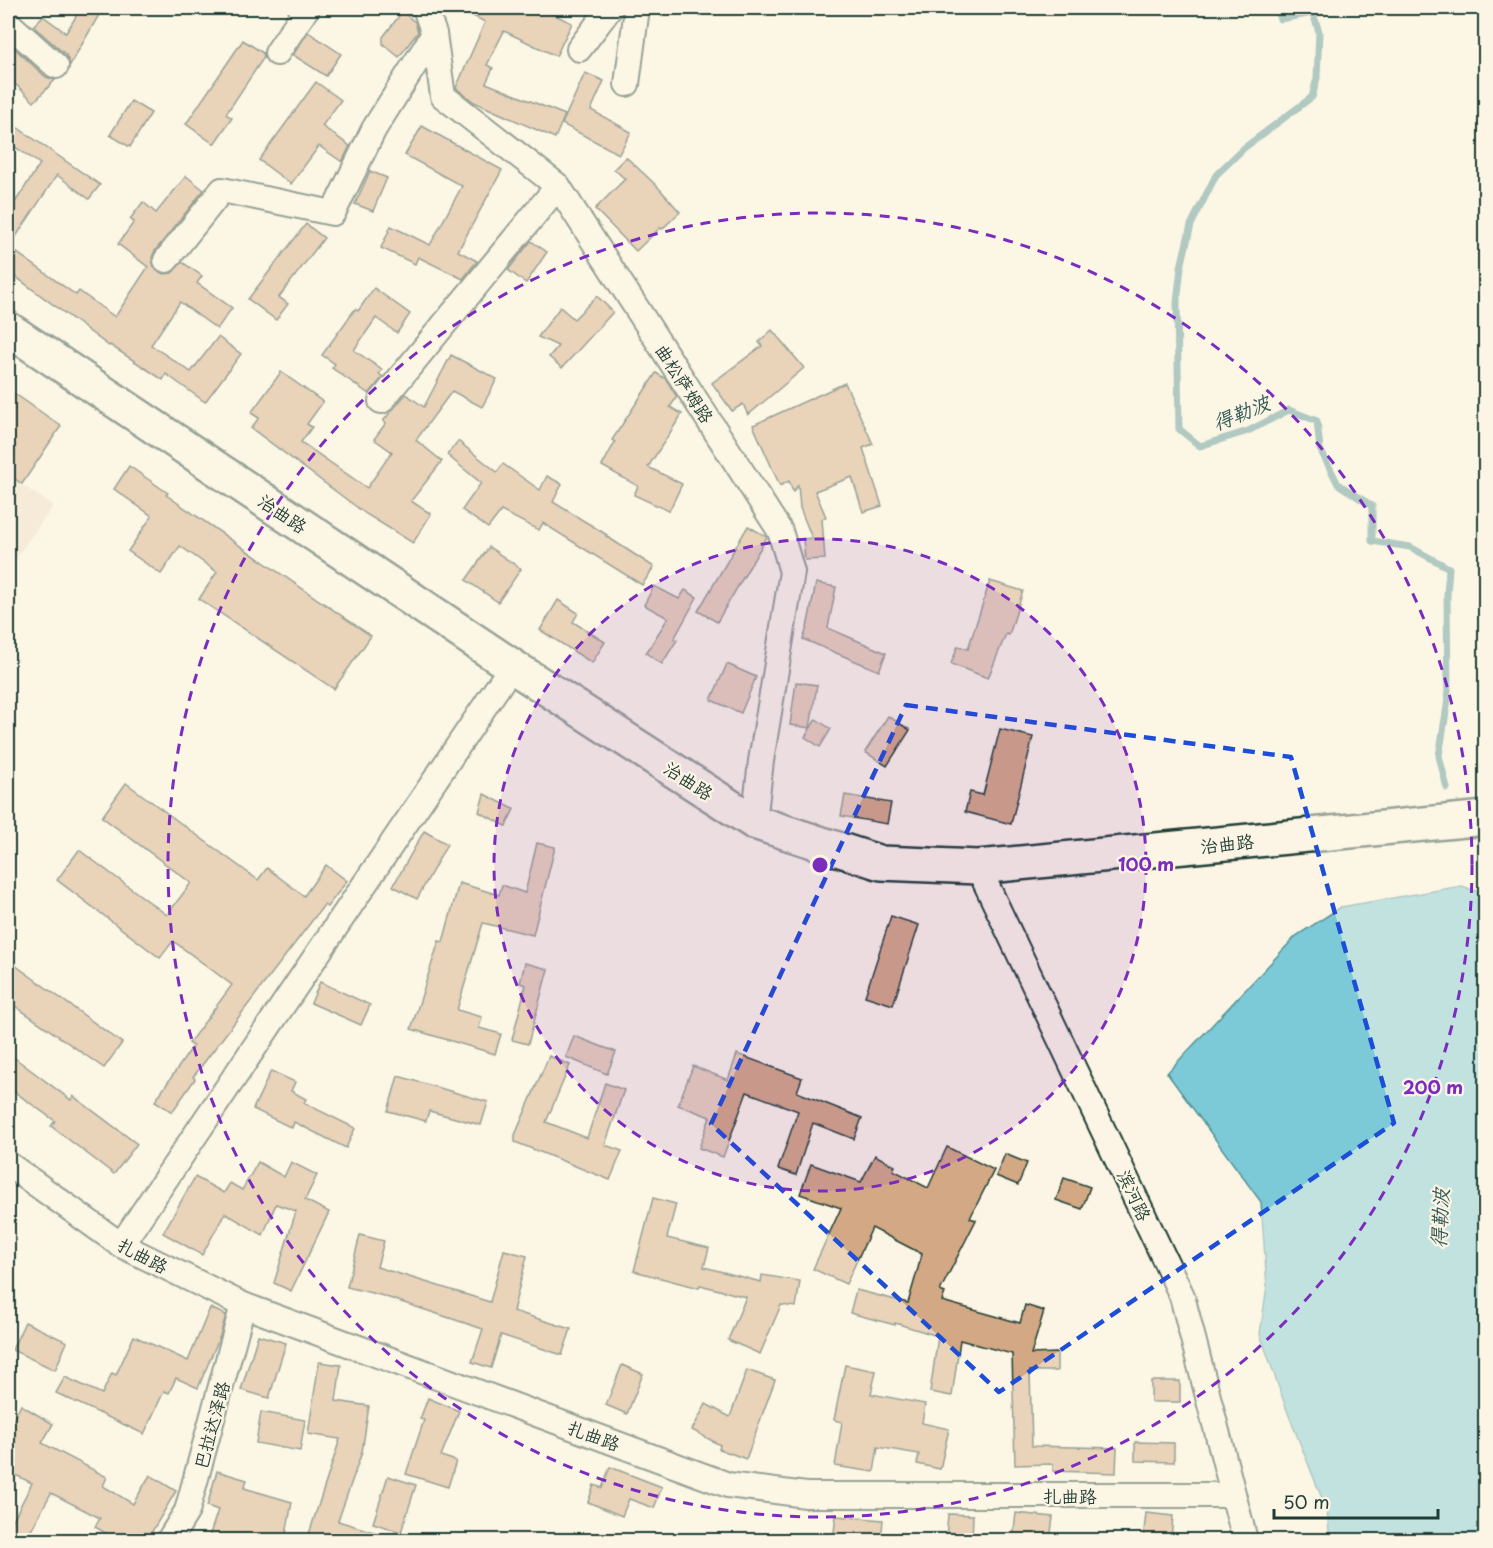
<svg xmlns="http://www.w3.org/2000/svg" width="1493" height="1548" font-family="'Playpen Sans','LXGW WenKai TC',sans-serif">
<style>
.built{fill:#f0dec8}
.water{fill:#7bcad7;stroke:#569296;stroke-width:1.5}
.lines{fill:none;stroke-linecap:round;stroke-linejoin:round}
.stream{stroke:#569296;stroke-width:7}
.building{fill:#d3a884;stroke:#1f3d34;stroke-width:1.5}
.street-casing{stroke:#1f3d34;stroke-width:28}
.secondary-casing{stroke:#1f3d34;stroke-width:38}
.street{stroke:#fcf5e5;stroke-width:24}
.secondary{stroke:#fcf5e5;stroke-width:33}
.marked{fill:none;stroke:#1d4ed8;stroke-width:4.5;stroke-dasharray:12 8;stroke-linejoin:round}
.ring{fill:none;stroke:#7b2cbf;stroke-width:3;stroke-dasharray:10 8}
.labels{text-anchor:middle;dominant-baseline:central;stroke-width:4.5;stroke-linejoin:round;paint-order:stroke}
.street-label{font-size:18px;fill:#1f3d34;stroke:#fcf5e5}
.water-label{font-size:20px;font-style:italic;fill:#315955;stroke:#fcf5e5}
.centre{fill:#7b2cbf;stroke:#fcf5e5;stroke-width:3}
.ring-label{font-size:18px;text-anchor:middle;font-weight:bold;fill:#7b2cbf;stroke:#fcf5e5;stroke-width:4.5;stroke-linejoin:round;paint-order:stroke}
</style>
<rect width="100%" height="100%" fill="#fcf5e5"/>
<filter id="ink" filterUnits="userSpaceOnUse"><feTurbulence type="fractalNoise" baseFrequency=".0167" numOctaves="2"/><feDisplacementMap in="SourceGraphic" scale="12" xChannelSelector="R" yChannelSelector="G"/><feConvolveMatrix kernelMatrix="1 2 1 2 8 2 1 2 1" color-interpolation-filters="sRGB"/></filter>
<g filter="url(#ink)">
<polygon class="built" points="8,475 53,506 8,569"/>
<polygon class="water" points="1462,886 1486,895 1485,1540 1330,1540 1327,1511 1288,1413 1260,1334 1267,1286 1261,1202 1167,1073 1296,936 1341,907"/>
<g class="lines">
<polyline class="stream" points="1277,8 1280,19 1313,13 1319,32 1317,78 1312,97 1244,148 1216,175 1191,225 1181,267 1177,303 1179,429 1200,446 1248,431 1289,410 1317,421 1320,449 1338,484 1372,506 1372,541 1410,547 1449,568 1447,594 1448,700 1439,756 1447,788"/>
</g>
<g class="building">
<polygon points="81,8 103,8 70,65 66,55 33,26 43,16 66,33"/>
<polygon points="457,8 540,8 572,23 556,56 504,31 487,65 493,68 486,83 565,115 555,138 474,102 456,88 485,22"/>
<polygon points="402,12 415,22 418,32 399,57 383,44 383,37"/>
<polygon points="308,32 341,54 326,76 293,55"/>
<polygon points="243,40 263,53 264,57 226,114 232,118 214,144 186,124"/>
<polygon points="13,47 46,77 55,80 34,102 8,77 8,53"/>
<polygon points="585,73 604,81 591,110 631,132 619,154 562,124"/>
<polygon points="316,82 341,100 322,126 350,146 342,162 319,146 291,184 259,160"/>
<polygon points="131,101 151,113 130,147 110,135"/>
<polygon points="8,121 100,185 89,199 57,175 9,247 76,295 79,291 115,317 148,267 118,244 134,222 130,219 143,202 156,213 186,176 204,190 155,251 152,257 153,265 157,271 164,274 172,273 182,262 202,276 197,283 232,308 217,329 180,302 151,345 191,372 218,337 241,354 205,402 166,374 163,380 110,345 109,346 8,271 8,213 40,164 8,142"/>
<polygon points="422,126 502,170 458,251 477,261 463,279 418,257 415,264 381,248 391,226 430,245 462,186 405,155"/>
<polygon points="626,157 658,187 680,212 662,229 660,228 636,251 595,209 625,179 614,169"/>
<polygon points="370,171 387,178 373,211 355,204"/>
<polygon points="306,224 324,238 279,297 288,304 276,320 248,299"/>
<polygon points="531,241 547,252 526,283 508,270"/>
<polygon points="374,288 410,314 397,333 376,318 354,350 382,370 379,374 383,377 369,394 332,368 335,364 322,355 355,309 358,311"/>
<polygon points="597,296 613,312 562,368 549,357 558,346 538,337 560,307 574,319"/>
<polygon points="772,330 804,368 748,415 743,404 732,411 712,383 762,346 759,342"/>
<polygon points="451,355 497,379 482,407 452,391 416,440 442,461 411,501 431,514 413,543 366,514 251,428 259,418 251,413 281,372 323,402 307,424 312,427 301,442 367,488 392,452 374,439 386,423 383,421 406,394 424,407"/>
<polygon points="656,373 666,379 677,397 670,407 682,414 648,467 682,484 669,511 634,495 638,486 602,466 615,442 612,440"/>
<polygon points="845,383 873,444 863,448 882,506 863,512 852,477 815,491 826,517 822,519 825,559 805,560 803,539 812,538 800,508 798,485 793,492 789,481 780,486 753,425"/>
<polygon points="8,389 61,426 22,484 8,474"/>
<polygon points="458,441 497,472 503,464 540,490 547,476 562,484 553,502 607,535 606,536 654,567 642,585 543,523 539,530 501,511 488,528 462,510 481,483 447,455"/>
<polygon points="129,466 168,493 166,495 371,636 334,689 199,599 217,572 180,546 161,574 128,551 152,516 114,489"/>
<polygon points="748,526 767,537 717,622 698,611"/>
<polygon points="489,547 521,569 498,602 466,580"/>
<polygon points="990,581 1023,591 1009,635 1006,634 988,678 951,664 958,646 968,649"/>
<polygon points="816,583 836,587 828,628 886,653 879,671 803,639 807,628"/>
<polygon points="654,586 679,599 685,590 697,597 674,639 677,640 662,664 646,653 668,618 644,605"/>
<polygon points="558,600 578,613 573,622 605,642 592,663 540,630"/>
<polygon points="727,664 756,677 741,713 711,700"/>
<polygon points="796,682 817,685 810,728 790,725"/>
<polygon points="888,716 910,730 887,766 865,752"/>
<polygon points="816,719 831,729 820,747 805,737"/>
<polygon points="1000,729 1033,737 1011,824 965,812 970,792 983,795"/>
<polygon points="126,783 258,880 267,868 304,896 326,865 347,881 327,907 324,905 193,1077 195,1079 172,1112 155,1101 193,1046 189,1043 232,985 173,941 160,958 57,880 79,850 167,915 191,883 102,817"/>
<polygon points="484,794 514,809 506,826 479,812"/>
<polygon points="845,795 891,803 887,824 841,816"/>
<polygon points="424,831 447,844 417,899 393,886"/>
<polygon points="537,843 555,847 533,935 483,923 457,1010 482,1017 479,1028 501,1034 495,1054 411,1029 439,941 443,942 459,883 499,895 502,885 525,893"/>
<polygon points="891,916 919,925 893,1005 865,996"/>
<polygon points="8,960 122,1043 104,1068 8,1001"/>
<polygon points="525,963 548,969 528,1044 512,1040 526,985 520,983"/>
<polygon points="320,982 370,1005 361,1025 311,1003"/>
<polygon points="574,1036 616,1052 607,1074 566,1057"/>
<polygon points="8,1053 71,1100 73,1096 137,1144 114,1174 51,1126 55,1121 8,1087"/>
<polygon points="737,1054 802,1078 797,1092 862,1118 854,1139 813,1123 796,1175 778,1169 798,1111 747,1092 723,1157 699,1148 710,1117 678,1105 693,1066 728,1080"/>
<polygon points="549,1056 570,1065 546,1122 587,1138 605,1083 624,1090 605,1145 622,1151 610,1180 515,1142 515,1135"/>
<polygon points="271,1071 295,1082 291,1091 306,1099 304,1103 355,1128 346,1148 294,1122 292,1128 253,1109"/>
<polygon points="398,1076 488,1102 481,1125 429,1111 426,1121 388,1111"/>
<polygon points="947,1147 994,1170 970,1218 976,1220 940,1291 945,1293 942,1301 1020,1323 1025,1305 1044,1311 1031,1354 1057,1353 1057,1371 1030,1371 1032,1446 1117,1448 1116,1473 1053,1471 1053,1464 1015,1465 1012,1354 960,1340 952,1396 930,1392 938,1336 895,1323 895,1325 850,1313 856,1290 908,1303 922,1254 872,1228 846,1284 813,1269 841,1208 800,1194 811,1164 861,1182 875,1155 895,1166 893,1170 928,1188"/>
<polygon points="1005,1154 1027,1163 1018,1185 996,1176"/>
<polygon points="258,1162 284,1177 291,1162 317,1175 305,1200 329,1212 291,1291 274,1283 296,1211 276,1204 263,1235 225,1213 202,1255 163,1233 195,1177 224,1193 230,1183 242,1190"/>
<polygon points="1064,1178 1090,1187 1082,1209 1056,1200"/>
<polygon points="653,1198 676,1204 667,1238 709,1248 704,1267 761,1282 762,1275 800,1281 796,1307 781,1305 760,1354 728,1340 746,1297 700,1285 699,1288 634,1271"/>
<polygon points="360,1235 384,1241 377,1267 490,1302 504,1250 527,1256 513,1311 571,1329 562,1355 501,1335 491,1368 472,1362 483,1329 380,1295 347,1287"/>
<polygon points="210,1308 226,1315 220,1336 198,1388 176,1378 169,1393 164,1391 144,1434 56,1393 65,1377 102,1394 112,1373 116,1375 134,1336 188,1361"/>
<polygon points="25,1322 67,1342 55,1370 12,1350"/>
<polygon points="258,1335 286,1343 269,1398 241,1390"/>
<polygon points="319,1362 341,1365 336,1401 369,1406 362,1452 338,1521 387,1536 387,1540 307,1540 340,1439 308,1434"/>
<polygon points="622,1365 643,1374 627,1414 606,1405"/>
<polygon points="845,1365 876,1371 871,1394 925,1404 922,1423 949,1429 940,1469 917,1464 919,1454 878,1447 874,1472 835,1466 842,1422 834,1420"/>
<polygon points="747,1370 775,1380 746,1459 719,1449 720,1445 692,1430 706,1404 730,1417"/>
<rect x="1151" y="1381" width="29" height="21"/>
<polygon points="428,1398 459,1411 441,1456 456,1461 448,1487 406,1474 424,1420 420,1419"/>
<polygon points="21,1405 53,1424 42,1443 107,1477 103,1486 133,1504 150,1475 176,1491 147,1540 118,1540 95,1527 100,1518 51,1493 26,1540 15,1540 8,1537 8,1530 32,1483 11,1473 17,1462 8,1457 8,1430"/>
<polygon points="261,1412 305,1420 300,1451 256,1443"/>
<polygon points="1135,1442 1174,1443 1174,1462 1135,1461"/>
<polygon points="610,1467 662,1487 654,1508 629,1499 622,1516 588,1502 594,1485 602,1488"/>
<polygon points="217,1471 247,1480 244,1488 292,1502 285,1540 208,1540 218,1510 207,1506"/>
<polygon points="388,1476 416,1485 401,1532 373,1523"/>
<polygon points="1016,1513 1053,1517 1050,1540 1013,1540"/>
<polygon points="1146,1513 1173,1516 1171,1540 1143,1540"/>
<polygon points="948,1514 973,1515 972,1540 946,1540"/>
<polygon points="836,1516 883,1520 881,1540 833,1540"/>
</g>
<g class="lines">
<defs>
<g id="street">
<polyline points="425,8 434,34 443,96 558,186 780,531 792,572 761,761 754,822"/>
<polyline points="8,23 56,66"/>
<polyline points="579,49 610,8"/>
<polyline points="277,53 307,8"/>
<polyline points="627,84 637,8"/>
<polyline points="166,260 222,190 333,213 374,129 434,34"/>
<polyline points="381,401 558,186"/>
<polyline points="978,867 1182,1296 1245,1540"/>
<polyline points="8,1164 121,1245 243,1305 728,1485 806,1495 1233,1495"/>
<polyline points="121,1245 512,666"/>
<polyline points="169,1540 187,1511 243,1305"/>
</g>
<polyline id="secondary" points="8,329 512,666 754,822 881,863 978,867 1486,818"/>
</defs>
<use href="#street" class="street-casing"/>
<use href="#secondary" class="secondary-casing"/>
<use href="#street" class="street"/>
<use href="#secondary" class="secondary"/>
</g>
</g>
<path d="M0 0H1493V1548H0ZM906,705L1291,757L1394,1123L999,1392L711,1124Z" fill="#fcf5e5" fill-opacity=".55" fill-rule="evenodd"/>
<path class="marked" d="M906,705L1291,757L1394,1123L999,1392L711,1124Z"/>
<circle cx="820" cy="865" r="326" fill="#7b2cbf" fill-opacity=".12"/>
<g class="ring">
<circle cx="820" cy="865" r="326"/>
<circle cx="820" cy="865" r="652"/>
</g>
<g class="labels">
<g class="street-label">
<text transform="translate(685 383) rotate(57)">曲松萨姆路</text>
<text transform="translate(283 513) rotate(34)">治曲路</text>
<text transform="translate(689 780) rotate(33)">治曲路</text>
<text transform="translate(1227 843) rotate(-6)">治曲路</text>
<text transform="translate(1135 1195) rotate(65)">滨河路</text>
<text transform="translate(143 1255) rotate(28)">扎曲路</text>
<text transform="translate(211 1425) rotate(-75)">巴拉达泽路</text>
<text transform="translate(594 1435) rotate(20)">扎曲路</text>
<text x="1070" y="1495">扎曲路</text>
</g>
<g class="water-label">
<text transform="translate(1241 412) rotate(-22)">得勒波</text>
<text transform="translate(1439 1218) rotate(-87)">得勒波</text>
</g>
</g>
<circle cx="820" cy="865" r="9" class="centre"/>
<g class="ring-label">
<text x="1146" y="871">100 m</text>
<text x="1433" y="1094">200 m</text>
</g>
<rect width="1493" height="1548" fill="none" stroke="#fcf5e5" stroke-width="30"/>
<rect x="15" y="15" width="1463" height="1518" fill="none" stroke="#1f3d34" stroke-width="2" filter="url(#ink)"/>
<path d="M1274 1509v9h164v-9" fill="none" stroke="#1f3d34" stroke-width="3"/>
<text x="1283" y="1509" font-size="18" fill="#1f3d34" stroke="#fcf5e5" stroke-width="4.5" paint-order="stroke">50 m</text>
</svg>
